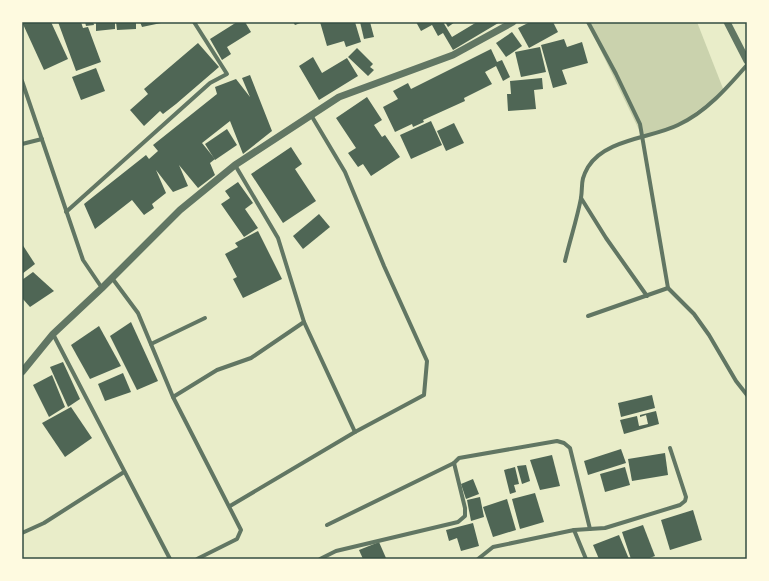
<svg xmlns="http://www.w3.org/2000/svg" width="769" height="581" font-family="'Golos Text',sans-serif">
<style>
.green{fill:#cad2ad}
.building{fill:#4f6655}
.lines{fill:none;stroke-linecap:round;stroke-linejoin:round}
.minor{stroke:#617663;stroke-width:4}
.tertiary{stroke:#617663;stroke-width:7}
.neatline{fill:none;stroke:#344e41;stroke-width:1.5}
</style>
<rect width="100%" height="100%" fill="#e9edc9"/>
<polygon class="green" points="587,22 697,22 724,91 678,125 642,136"/>
<g class="building">
<polygon points="22,22 51,22 68,59 44,70"/>
<polygon points="58,22 81,22 83,28 88,27 101,62 76,71"/>
<polygon points="85,22 93,22 94,25 86,26"/>
<polygon points="96,22 115,22 115,29 96,31"/>
<polygon points="116,22 136,22 136,29 117,30"/>
<polygon points="140,22 161,22 161,23 142,27"/>
<polygon points="237,22 245,22 251,32 227,47 231,54 222,60 210,39"/>
<polygon points="293,22 303,22 295,25"/>
<polygon points="320,22 355,22 361,42 346,47 344,41 327,46"/>
<polygon points="360,22 370,22 374,37 364,39"/>
<polygon points="416,22 443,22 452,37 477,22 500,22 453,50 443,33 438,36 432,25 421,31"/>
<polygon points="445,22 455,22 448,27"/>
<polygon points="530,22 553,22 558,32 529,48 518,28"/>
<polygon points="512,32 522,46 506,57 496,43"/>
<polygon points="564,39 567,47 582,42 588,63 562,70 567,84 553,88 541,45"/>
<polygon points="198,43 219,67 176,104 163,114 160,111 144,126 130,110 148,94 144,89"/>
<polygon points="540,47 546,72 521,77 515,52"/>
<polygon points="357,48 373,64 370,67 374,70 368,76 348,57"/>
<polygon points="491,49 497,62 502,60 510,77 503,81 496,66 485,72 492,84 464,98 465,101 423,120 424,122 413,127 412,124 395,132 383,107 398,99 393,91 408,83 411,89"/>
<polygon points="313,57 322,73 347,58 358,76 319,100 299,66"/>
<polygon points="96,68 105,91 81,100 72,77"/>
<polygon points="250,75 272,131 243,154 230,121 202,143 215,159 210,163 215,175 198,188 179,165 188,186 173,192 156,170 166,193 152,204 154,208 144,215 132,200 95,229 84,204 146,155 149,159 158,151 153,145 217,94 215,87 236,79 250,97 242,78"/>
<polygon points="542,78 543,89 534,90 536,109 508,111 507,94 511,94 510,81"/>
<polygon points="367,97 382,120 374,125 382,137 385,135 400,157 371,176 363,164 358,167 348,153 356,148 336,118"/>
<polygon points="431,121 442,145 411,159 400,135"/>
<polygon points="454,123 464,143 446,151 437,131"/>
<polygon points="227,129 237,145 215,160 205,144"/>
<polygon points="291,147 302,164 295,169 316,201 283,223 251,174"/>
<polygon points="238,182 253,203 245,209 258,228 244,237 221,204 230,198 225,191"/>
<polygon points="319,214 330,227 303,249 293,236"/>
<polygon points="258,231 282,279 243,298 233,279 237,277 225,254 238,247 235,243"/>
<polygon points="22,244 35,264 22,274"/>
<polygon points="33,272 54,291 30,307 22,298 22,280"/>
<polygon points="131,322 158,381 137,390 110,336"/>
<polygon points="99,326 121,366 90,379 71,345"/>
<polygon points="63,362 80,399 68,407 50,367"/>
<polygon points="123,373 131,392 105,401 98,384"/>
<polygon points="52,375 65,407 49,417 33,385"/>
<polygon points="652,395 655,408 621,417 618,403"/>
<polygon points="71,407 92,438 65,457 42,423"/>
<polygon points="656,411 659,424 624,434 620,420 637,416 639,426 648,424 646,415 640,417 640,415"/>
<polygon points="621,449 626,463 588,475 584,461"/>
<polygon points="665,453 668,475 632,481 628,459"/>
<polygon points="552,455 560,486 540,490 530,460"/>
<polygon points="526,465 530,481 522,484 517,466"/>
<polygon points="515,467 519,484 514,485 516,492 510,494 504,470"/>
<polygon points="625,467 630,485 605,492 600,474"/>
<polygon points="473,479 479,494 466,499 461,484"/>
<polygon points="535,493 544,522 520,529 512,499"/>
<polygon points="480,497 484,517 471,521 467,500"/>
<polygon points="507,499 516,530 493,537 483,507"/>
<polygon points="693,510 702,540 670,550 661,520"/>
<polygon points="473,523 479,546 461,551 457,538 449,541 446,530"/>
<polygon points="643,525 655,556 647,559 631,559 622,532"/>
<polygon points="619,535 629,559 599,559 593,545"/>
<polygon points="379,542 386,558 363,559 359,550"/>
</g>
<g class="lines">
<g class="minor">
<polyline points="588,22 616,74 640,124 668,288 694,314 709,335 736,381 747,395"/>
<polyline points="22,81 83,260 102,288"/>
<polyline points="22,144 42,139"/>
<polyline points="235,165 278,238 304,322 355,432"/>
<polyline points="581,198 606,238 647,296"/>
<polyline points="66,212 210,83 227,74 194,22"/>
<path d="M565,261C570,240 577,219 581,198C583,184 580,181 588,167C605,139 652,138 678,125C706,112 727,88 747,65"/>
<polyline points="112,278 138,313 173,397 241,530 237,539 197,559"/>
<polyline points="588,316 668,288"/>
<polyline points="53,334 170,559"/>
<polyline points="151,344 205,318"/>
<polyline points="173,397 217,370 251,358 304,322"/>
<polyline points="230,506 355,432 424,395 427,361 384,266 345,172 311,115"/>
<polyline points="327,525 454,463 459,458 557,441 564,443 570,448 590,529"/>
<polyline points="574,530 605,528 680,505 685,501 686,497 670,448"/>
<polyline points="22,533 44,523 124,472"/>
<polyline points="320,559 336,551 458,522 465,516 465,508 454,463"/>
<polyline points="478,559 493,547 574,530 586,559"/>
</g>
<g class="tertiary">
<polyline points="727,22 747,61"/>
<polyline points="22,372 53,334 102,288 180,210 235,165 339,97 453,55 513,22"/>
</g>
</g>
<rect width="769" height="581" fill="none" stroke="#fefae0" stroke-width="46"/>
<rect x="23" y="23" width="723" height="535" class="neatline"/>
</svg>
